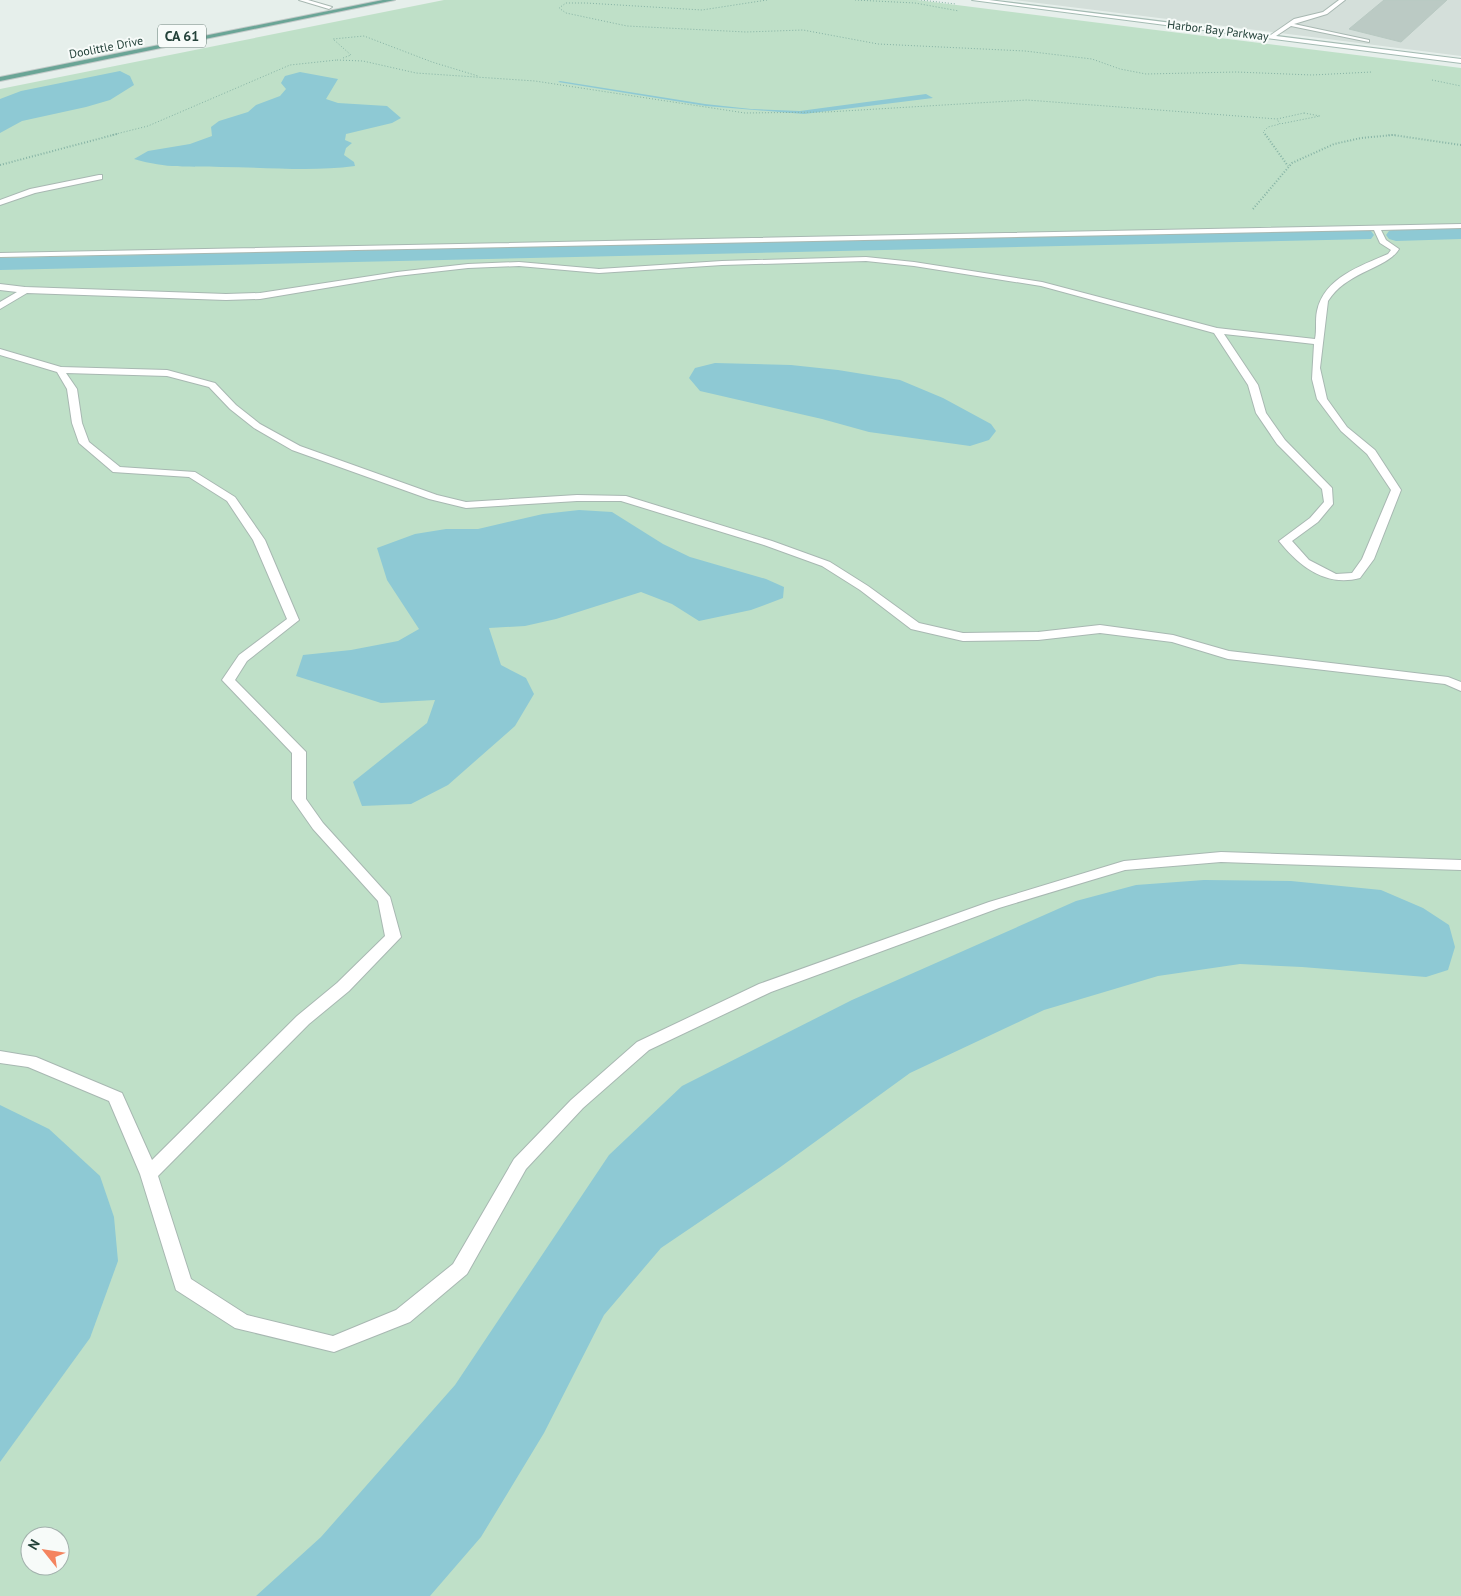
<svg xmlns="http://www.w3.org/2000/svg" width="1461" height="1596" font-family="'PT Sans',sans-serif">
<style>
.built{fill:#d4dfda}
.green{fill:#bfe0c8;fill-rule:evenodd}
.water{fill:#8ec9d4}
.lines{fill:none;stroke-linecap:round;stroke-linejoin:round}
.canal{fill:#8ec9d4;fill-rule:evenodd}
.building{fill:#bbcac4;stroke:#b8c9c2}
.lane-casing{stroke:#a8b8b2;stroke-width:2}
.secondary-casing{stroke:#a4bbb3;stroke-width:2}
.primary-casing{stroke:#c2cac8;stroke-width:2}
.path-far1{stroke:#86b3a5;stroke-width:1;stroke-dasharray:1 2;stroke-linecap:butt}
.path{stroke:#86b3a5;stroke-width:2;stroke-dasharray:1 2;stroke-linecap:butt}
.lane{fill:#fff;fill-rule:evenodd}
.secondary{fill:#fff;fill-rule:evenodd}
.primary{fill:#6aa596;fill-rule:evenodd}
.labels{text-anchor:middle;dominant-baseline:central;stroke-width:4;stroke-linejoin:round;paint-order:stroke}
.far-street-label{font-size:12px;fill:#24423a;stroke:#f7fbf9}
.shield{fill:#f7fbf9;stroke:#637a73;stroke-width:1}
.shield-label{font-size:14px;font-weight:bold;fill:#24423a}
</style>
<rect width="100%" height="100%" fill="#e6efeb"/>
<polygon class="built" points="1014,0 1461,0 1461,56 1288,34"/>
<path class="green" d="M444,0H917L1461,68V1596H0V89ZM30,1536H60V1566H30Z"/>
<g class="water">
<polygon points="120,71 130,76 134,85 110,100 86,107 22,121 0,133 0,99 21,91"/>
<path d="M300,72L338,79L326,99L338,103L387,106L401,118L392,123L346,134L345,140L352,143L346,148L344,155L354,162L355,166C310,172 266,167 221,167C187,166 168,169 134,159L148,151L190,144L212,136L211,127L219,121L248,112L256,105L280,96L286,89L281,83L285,76Z"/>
<polygon points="560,81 705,104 751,109 800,111 926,94 933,98 804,114 706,106 558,82"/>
<polygon points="715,363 791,365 838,370 900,380 943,398 991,424 996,431 989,440 970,446 869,432 822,419 700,391 689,378 695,368"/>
<polygon points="579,510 612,512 663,544 690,557 766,579 784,587 783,598 751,610 699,621 672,604 641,592 556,619 525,626 489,628 501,665 526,678 534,694 515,726 448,785 411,804 362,806 353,782 427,723 435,700 381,703 296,676 303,655 351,650 398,641 419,629 387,580 377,548 415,534 446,529 478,529 543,514"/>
<polygon points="1204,880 1291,881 1381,890 1423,908 1449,925 1455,947 1448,970 1426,977 1302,967 1240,964 1158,976 1044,1010 910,1073 779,1168 661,1248 604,1315 544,1433 481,1537 430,1596 256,1596 321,1537 455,1385 609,1155 682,1086 852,1000 1076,901 1136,885"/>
<polygon points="0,1105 49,1129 100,1176 114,1217 118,1261 90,1338 0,1462"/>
</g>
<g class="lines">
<g class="canal">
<polygon points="1461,227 1461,239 1396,241 1389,239 1386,235 1389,231 1396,229"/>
<polygon points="1364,229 1371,231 1374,235 1371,239 0,270 0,258"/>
</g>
</g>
<polygon class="building" points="1384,0 1447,0 1401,42 1349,29"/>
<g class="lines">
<defs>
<g id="lane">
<polygon points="299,0 308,0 332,7 329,9"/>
<polygon points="1339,0 1345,0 1327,14 1294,24 1369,40 1369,42 1291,26 1273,38 1268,37 1294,19 1323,12"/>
<polygon points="99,175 102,175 102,179 35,193 0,205 0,200 30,189"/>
<path d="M1461,224V228L1381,230L1386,240L1399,249C1387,269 1347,271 1328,301L1320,368L1327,399L1347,427L1375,450L1401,490L1374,559L1360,578C1326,587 1300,567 1279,541L1310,518L1324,502L1322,489L1277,444L1256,413L1248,385L1214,333L1041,286L914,266L866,261L722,265L599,273L519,266L468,268L397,276L260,299L226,300L27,293L0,309V302L17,292L0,290V284L25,287L226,294L260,293L397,272L468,264L519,262L599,269L722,261L866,257L914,262L1042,282L1217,328L1315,339C1317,330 1315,320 1317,311C1324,278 1360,266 1388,254L1391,250L1380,243L1374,230L0,257V253ZM1224,334L1314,344L1312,379L1317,399L1341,431L1367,454L1391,490L1362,559L1352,573L1336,574L1309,560L1292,541L1318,522L1333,504L1332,488L1285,440L1266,413L1258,385Z"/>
<polygon points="0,349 61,367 167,370 215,383 236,405 260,424 300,446 437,495 466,502 577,495 626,496 772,541 830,562 868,586 919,623 963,633 1038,632 1100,625 1173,635 1229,651 1448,677 1461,682 1461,691 1445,684 1228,659 1172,642 1100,633 1038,640 963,641 911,629 860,590 822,566 764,545 621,501 577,501 466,508 429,499 292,450 254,428 230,409 209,387 167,376 66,373 77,389 82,423 89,442 120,467 195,472 235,497 265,540 299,620 247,661 235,680 306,752 306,799 323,823 390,897 401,937 349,991 309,1024 158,1176 191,1279 247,1315 333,1336 396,1310 453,1264 514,1159 571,1100 637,1042 759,984 989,902 1124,861 1221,852 1461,860 1461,870 1221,862 1125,870 999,908 771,992 649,1050 583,1108 526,1169 467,1274 410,1322 334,1352 235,1328 176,1290 140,1174 109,1101 28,1067 0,1063 0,1051 36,1057 122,1093 152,1160 297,1016 337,983 385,936 378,901 313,829 292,799 292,753 222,680 239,655 287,619 253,540 227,501 189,477 113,472 79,443 72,423 67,389 57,372 0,355"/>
</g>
<polygon id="secondary" points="972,0 989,0 1461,59 1461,63"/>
<polygon id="primary" points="383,0 395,0 0,81 0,77"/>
</defs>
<use href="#lane" class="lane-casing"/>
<use href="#secondary" class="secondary-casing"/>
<use href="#primary" class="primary-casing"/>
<g class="path-far1">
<polyline points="767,0 702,10 586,3 566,3 559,8 566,13 627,26 746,32 803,30 878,44 1025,51 1092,59 1120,69 1146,74 1236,72 1312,75 1372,72"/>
<polyline points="855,0 915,3 959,11"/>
<polyline points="921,0 956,4"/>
<polyline points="343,58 351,55 333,39 364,36 432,62 478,76"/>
<polyline points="337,60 363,61 416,73 535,81 745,113 827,112 1027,100 1277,119"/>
<polyline points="1432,80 1461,86"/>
<polygon points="1304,113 1320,116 1280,124 1277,119"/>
<polyline points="112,135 148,126 290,65 337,60"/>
<polyline points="1266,135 1263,132 1268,127 1280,124"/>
<polyline points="1388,135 1396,135"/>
</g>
<g class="path">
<polyline points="1265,134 1288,166"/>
<polyline points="0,165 117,134"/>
<polyline points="1253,209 1292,163 1334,144 1361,138 1393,135 1461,145"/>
</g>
<use href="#lane" class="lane"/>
<use href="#secondary" class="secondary"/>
<use href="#primary" class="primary"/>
</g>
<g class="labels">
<g class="far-street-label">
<text transform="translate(1218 30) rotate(7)">Harbor Bay Parkway</text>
<text transform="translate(106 47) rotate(-11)">Doolittle Drive</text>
</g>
<rect class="shield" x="158" y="24.5" width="48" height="23" rx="4"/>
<g class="shield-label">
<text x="182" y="36">CA 61</text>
</g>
</g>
<g transform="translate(45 1551) rotate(300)"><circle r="24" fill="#f7fbf9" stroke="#a3b1ad"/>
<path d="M0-4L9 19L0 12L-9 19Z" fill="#f4845f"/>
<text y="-8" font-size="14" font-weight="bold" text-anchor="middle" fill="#24423a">N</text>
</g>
</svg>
